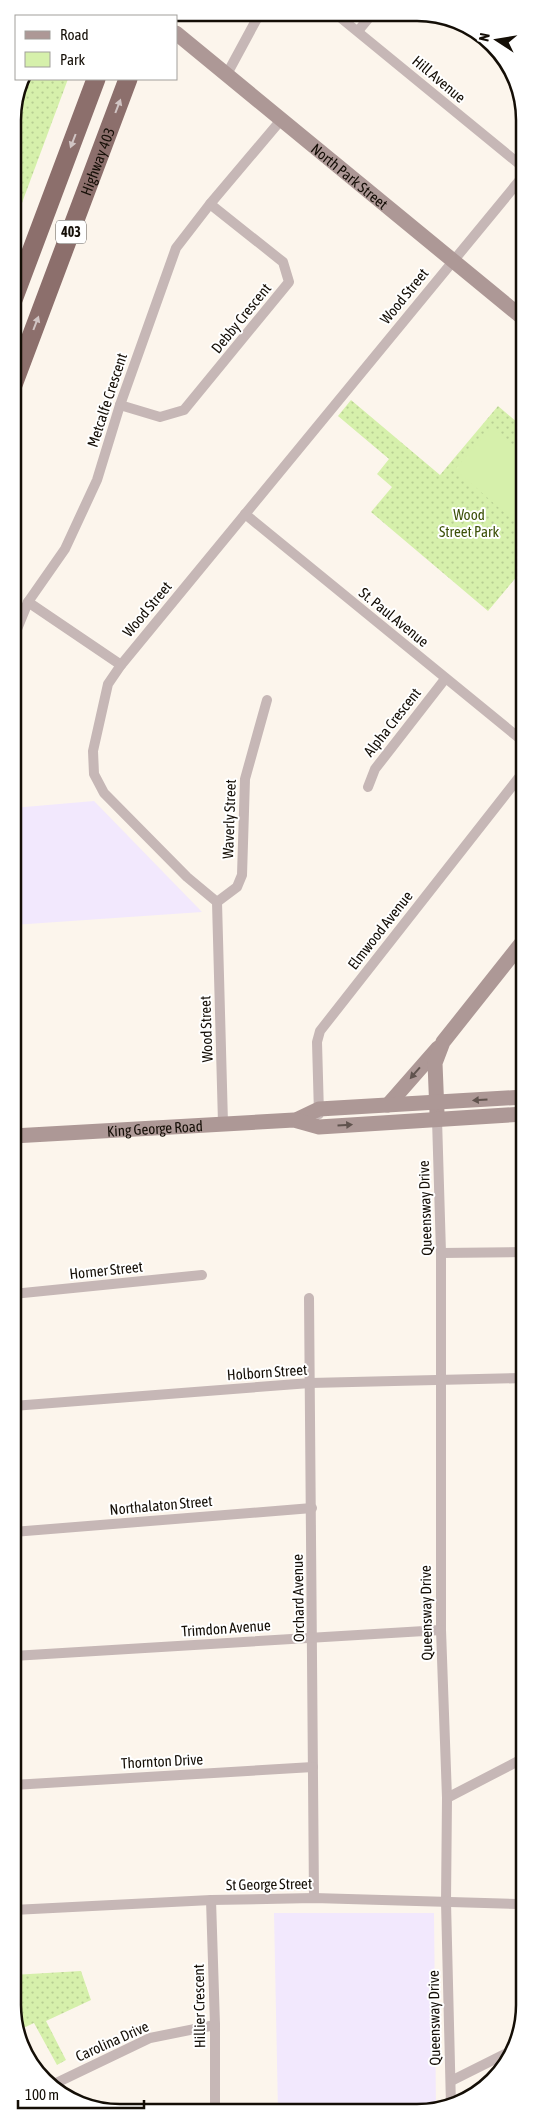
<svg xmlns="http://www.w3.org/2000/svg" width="537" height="2125" font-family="'Asap Condensed',sans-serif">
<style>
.education{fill:#f2e8fd}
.green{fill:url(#green-dots)}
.pitch{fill:#d6f0ab}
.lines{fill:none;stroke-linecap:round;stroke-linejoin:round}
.street{stroke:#c6b7b6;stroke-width:10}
.secondary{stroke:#ad9896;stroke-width:15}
.highway{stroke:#8c6f6c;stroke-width:19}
.oneway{fill:#d1c5c4}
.oneway2{fill:#60534e}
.labels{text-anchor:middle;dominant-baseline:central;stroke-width:4;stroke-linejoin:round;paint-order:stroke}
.shield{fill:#fff;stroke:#5a5651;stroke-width:1}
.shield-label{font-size:14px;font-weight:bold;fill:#140e06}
.street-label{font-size:15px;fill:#140e06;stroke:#fff}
.park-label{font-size:15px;fill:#3d5109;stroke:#fff}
.rim{fill:none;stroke:#140e06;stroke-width:2.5}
</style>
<defs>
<pattern id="green-dots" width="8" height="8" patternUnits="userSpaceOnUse" patternTransform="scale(1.25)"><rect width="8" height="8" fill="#d6f0ab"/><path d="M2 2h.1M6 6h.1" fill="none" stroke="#b7cd92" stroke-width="1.8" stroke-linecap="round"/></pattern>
</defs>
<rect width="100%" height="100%" fill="#fcf5ec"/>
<g class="education">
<polygon points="94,801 202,912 13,925 13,808"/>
<polygon points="274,1913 434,1913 436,2110 278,2111"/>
</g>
<g class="green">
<polygon points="22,79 68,79 13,227 13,113"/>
<polygon points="351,400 440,475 498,406 524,428 524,568 488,611 371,512 392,487 377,474 389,459 338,416"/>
<polygon points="81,1971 91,2000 46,2021 66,2060 57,2065 34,2023 19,2030 13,2019 13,1975"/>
</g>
<polygon class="pitch" points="492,427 524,455 524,530 455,469"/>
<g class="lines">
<g class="street">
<polyline points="336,14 524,168"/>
<polyline points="358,31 372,14"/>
<polyline points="227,74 260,13"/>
<polyline points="120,405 160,417 184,410 289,282 283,262 210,204"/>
<polyline points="245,514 524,742"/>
<polyline points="28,602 121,665"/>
<polyline points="13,639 28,602 65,549 97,480 120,405 176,248 210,204 281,120"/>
<polyline points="368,787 375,769 445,679"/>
<polyline points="217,902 237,887 242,875 245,779 267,700"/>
<polyline points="319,1114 317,1042 320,1031 524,771"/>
<polyline points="437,1119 441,1253 441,1630 447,1798 446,1902 451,2106"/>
<polyline points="223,1123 217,902 187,877 104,793 94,774 93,751 108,684 121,665 524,175"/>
<polyline points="441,1253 524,1252"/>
<polyline points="13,1294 202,1275"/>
<polyline points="309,1298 314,1898"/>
<polyline points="13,1406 310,1383 524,1378"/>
<polyline points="13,1532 312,1508"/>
<polyline points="13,1656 441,1630"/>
<polyline points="13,1785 313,1767"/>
<polyline points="447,1798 524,1758"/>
<polyline points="211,1900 215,2025 215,2111"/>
<polyline points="13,1910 211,1900 314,1898 517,1904 524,1900"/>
<polyline points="451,2081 507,2053"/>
<polyline points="52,2085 150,2038 215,2025"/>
</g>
<g class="secondary">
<path id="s1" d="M176,33L524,319"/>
<polyline points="388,1105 438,1048"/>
<polyline points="437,1113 435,1063 443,1042 524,940"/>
<polyline points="298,1119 319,1109 524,1097"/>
<path id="s2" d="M13,1136L294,1120L319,1127L524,1114"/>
</g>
<g class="highway">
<polyline points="119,16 121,13"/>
<polyline points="152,16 153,13"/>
<polyline points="13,300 96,79"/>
<path id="s3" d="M13,385L128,79"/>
</g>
</g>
<defs><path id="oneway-solid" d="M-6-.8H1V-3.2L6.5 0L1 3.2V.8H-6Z" transform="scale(1.25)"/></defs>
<g class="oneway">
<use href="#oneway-solid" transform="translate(118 106) rotate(-69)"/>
<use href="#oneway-solid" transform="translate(73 141) rotate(111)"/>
<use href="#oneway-solid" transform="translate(36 323) rotate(-69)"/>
</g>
<g class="oneway2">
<use href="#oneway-solid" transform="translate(415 1073) rotate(131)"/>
<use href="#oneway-solid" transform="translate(480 1100) rotate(176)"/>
<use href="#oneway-solid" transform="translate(345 1125) rotate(-4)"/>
</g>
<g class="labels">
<rect class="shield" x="56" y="220.5" width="30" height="23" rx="4"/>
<g class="shield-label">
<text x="71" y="232">403</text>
</g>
<g class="street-label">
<text transform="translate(439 79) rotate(40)">Hill Avenue</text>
<text stroke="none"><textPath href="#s3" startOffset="239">Highway 403</textPath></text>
<text stroke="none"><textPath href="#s1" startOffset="225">North Park Street</textPath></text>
<text transform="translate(404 296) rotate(-51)">Wood Street</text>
<text transform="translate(241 318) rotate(-51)">Debby Crescent</text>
<text transform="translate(107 400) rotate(-72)">Metcalfe Crescent</text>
<text transform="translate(147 609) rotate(-50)">Wood Street</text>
<text transform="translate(394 617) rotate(39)">St. Paul Avenue</text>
<text transform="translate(392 722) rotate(-52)">Alpha Crescent</text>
<text transform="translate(229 819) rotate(-88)">Waverly Street</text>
<text transform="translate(380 930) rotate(-52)">Elmwood Avenue</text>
<text transform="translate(206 1029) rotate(-92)">Wood Street</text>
<text stroke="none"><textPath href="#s2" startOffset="142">King George Road</textPath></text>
<text transform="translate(425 1208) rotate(-92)">Queensway Drive</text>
<text transform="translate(106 1270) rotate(-6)">Horner Street</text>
<text transform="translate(267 1372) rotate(-4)">Holborn Street</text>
<text transform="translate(161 1505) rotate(-5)">Northalaton Street</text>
<text transform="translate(298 1598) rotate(-91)">Orchard Avenue</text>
<text transform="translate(426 1613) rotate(-91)">Queensway Drive</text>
<text transform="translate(226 1628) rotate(-4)">Trimdon Avenue</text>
<text transform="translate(162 1761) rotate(-3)">Thornton Drive</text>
<text transform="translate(269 1884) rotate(-1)">St George Street</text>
<text transform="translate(199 2006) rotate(-91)">Hillier Crescent</text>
<text transform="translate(434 2018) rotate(-91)">Queensway Drive</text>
<text transform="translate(112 2041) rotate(-24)">Carolina Drive</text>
</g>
<g class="park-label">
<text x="469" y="514">Wood<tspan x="469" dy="17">Street Park</tspan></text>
</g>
</g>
<path d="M0 0H537V2125H0ZM120 21H417A99 99 0 0 1 516 120V2005A99 99 0 0 1 417 2104H120A99 99 0 0 1 21 2005V120A99 99 0 0 1 120 21Z" fill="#fff" fill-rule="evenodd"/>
<path class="rim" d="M120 21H417A99 99 0 0 1 516 120V2005A99 99 0 0 1 417 2104H120A99 99 0 0 1 21 2005V120A99 99 0 0 1 120 21Z"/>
<rect x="15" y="15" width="162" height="65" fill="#ffffff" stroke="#a19f9b"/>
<rect x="25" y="31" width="25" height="8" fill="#ad9896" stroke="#a19f9b"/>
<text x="60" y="40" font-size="15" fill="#140e06">Road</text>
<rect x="25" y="52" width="25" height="15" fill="#d6f0ab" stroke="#a19f9b"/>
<text x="60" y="65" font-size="15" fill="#140e06">Park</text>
<g transform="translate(497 40) rotate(282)" stroke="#ffffff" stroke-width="4" paint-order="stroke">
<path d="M0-4L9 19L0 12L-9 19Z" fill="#140e06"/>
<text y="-8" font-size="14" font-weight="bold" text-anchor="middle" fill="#140e06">N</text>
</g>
<path d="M18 2100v8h126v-8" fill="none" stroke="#140e06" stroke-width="2.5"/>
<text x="25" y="2100" font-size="15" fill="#140e06" stroke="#ffffff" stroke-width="4" paint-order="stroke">100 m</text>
</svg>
